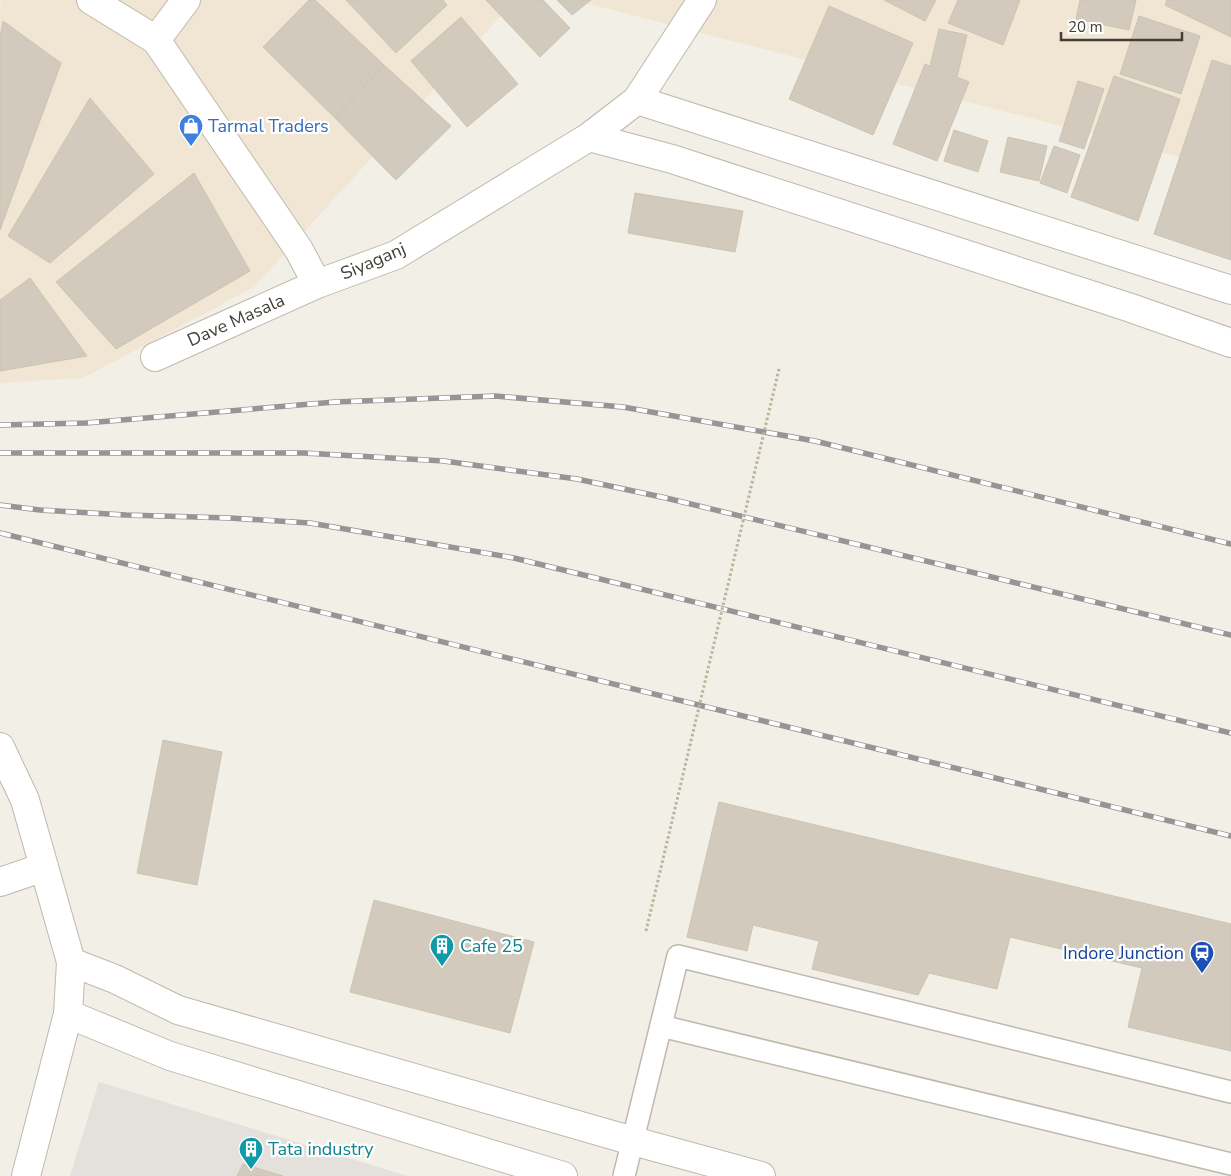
<svg xmlns="http://www.w3.org/2000/svg" width="1231" height="1176" font-family="'Nunito Sans',sans-serif">
<style>
.commercial{fill:#f1e6d3}
.industrial{fill:#e4e0db}
.building{fill:#d2cbbd;stroke:#ccc3b1}
.lines{fill:none;stroke-linecap:round;stroke-linejoin:round}
.service-casing{stroke:#bfb9ad;stroke-width:24}
.minor-casing{stroke:#bfb9ad;stroke-width:30}
.tertiary-casing{stroke:#bfb9ad;stroke-width:30}
.service{stroke:#fff;stroke-width:21}
.minor{stroke:#fff;stroke-width:28}
.tertiary{stroke:#fff;stroke-width:28}
.rail-casing{stroke:#959595;stroke-width:5.5}
.rail{stroke:#fff;stroke-width:4;stroke-dasharray:11;stroke-linecap:butt}
.path-bridge{stroke:#bcb39d;stroke-width:3;stroke-dasharray:2.5 2.5;stroke-linecap:butt}
.labels{text-anchor:middle;dominant-baseline:central;stroke-width:4.5;stroke-linejoin:round;paint-order:stroke}
.shop-label{font-size:18px;fill:#366cbe;stroke:#fff;text-anchor:start}
.street-label{font-size:18px;fill:#433f36;stroke:#fff}
.culture-label{font-size:18px;fill:#0d838f;stroke:#fff;text-anchor:start}
.transit-label{font-size:18px;fill:#164399;stroke:#fff;text-anchor:end}
</style>
<rect width="100%" height="100%" fill="#f1efe6"/>
<g class="commercial">
<polygon points="1,0 515,0 254,287 83,378 0,383 0,8"/>
<polygon points="574,0 1231,0 1231,170"/>
</g>
<polygon class="industrial" points="99,1082 408,1176 70,1176"/>
<g class="building">
<polygon points="309,0 315,0 384,65 335,118 263,47"/>
<polygon points="346,0 443,0 447,5 396,53"/>
<polygon points="486,0 543,0 570,28 540,57"/>
<polygon points="557,0 591,0 572,15"/>
<polygon points="884,0 936,0 925,21"/>
<polygon points="958,0 1020,0 1003,45 948,23"/>
<polygon points="1080,0 1136,0 1129,30 1076,19"/>
<polygon points="1167,0 1231,0 1231,37 1165,5"/>
<polygon points="829,6 913,43 873,135 789,99"/>
<polygon points="1139,16 1200,36 1181,94 1120,74"/>
<polygon points="461,17 518,84 467,127 411,61"/>
<polygon points="3,21 61,63 0,230 0,37"/>
<polygon points="939,29 967,35 957,77 969,82 937,161 893,144 925,64 930,66"/>
<polygon points="1212,60 1231,66 1231,260 1154,234"/>
<polygon points="384,65 451,126 396,180 335,118"/>
<polygon points="1114,76 1180,99 1138,221 1071,197"/>
<polygon points="1078,81 1104,89 1084,149 1059,141"/>
<polygon points="90,98 154,174 50,263 8,236"/>
<polygon points="954,130 988,141 978,172 944,161"/>
<polygon points="1008,137 1047,146 1039,181 1000,172"/>
<polygon points="1054,146 1080,155 1067,193 1040,183"/>
<polygon points="194,173 250,271 116,349 56,282"/>
<polygon points="635,193 743,211 735,252 628,233"/>
<polygon points="30,278 87,356 0,371 0,300"/>
<polygon points="163,740 222,752 197,885 137,873"/>
<polygon points="719,802 1231,924 1231,1051 1128,1027 1142,968 1010,937 997,989 929,973 918,995 812,969 819,941 753,925 747,951 687,937"/>
<polygon points="374,900 534,942 510,1033 350,992"/>
<polygon points="243,1164 283,1176 237,1176"/>
</g>
<g class="lines">
<defs>
<g id="service">
<polyline points="661,1026 1231,1164"/>
<polyline points="624,1176 678,956 1231,1092"/>
</g>
<g id="minor">
<polyline points="156,40 186,0"/>
<polyline points="155,357 317,284"/>
<polyline points="0,882 44,867"/>
</g>
<g id="tertiary">
<polyline points="91,0 156,40 299,250 317,284 396,255 589,137 637,100 702,0"/>
<polyline points="637,100 1231,290"/>
<polyline points="589,137 672,159 1128,307 1231,343"/>
<polyline points="0,747 25,800 71,962 68,1014 26,1176"/>
<polyline points="71,962 115,979 178,1010 633,1141 761,1176"/>
<polyline points="68,1014 170,1056 563,1176"/>
</g>
</defs>
<use href="#service" class="service-casing"/>
<use href="#minor" class="minor-casing"/>
<use href="#tertiary" class="tertiary-casing"/>
<use href="#service" class="service"/>
<use href="#minor" class="minor"/>
<use href="#tertiary" class="tertiary"/>
<defs>
<g id="rail">
<polyline points="0,425 86,423 335,402 495,396 623,407 815,441 1231,544"/>
<polyline points="0,453 304,453 444,461 577,479 666,498 1231,635"/>
<polyline points="0,505 40,510 126,515 230,518 310,523 514,558 1231,733"/>
<polyline points="0,533 1231,836"/>
</g>
</defs>
<use href="#rail" class="rail-casing"/>
<use href="#rail" class="rail"/>
<polyline class="path-bridge" points="646,931 779,369"/>
</g>
<defs>
<symbol id="shop-pin" viewBox="-11 -11 22 30"><path d="M0 17L-7.5 6A9.5 9.5 0 1 1 7.5 6Z" fill="#3f7fe0" stroke="#fff"/><path d="M-5-2.5h2.3a2.7 3.5 0 0 1 5.4 0H5L5.5 6h-11ZM-1.5-2.5h3a1.5 2.3 0 0 0-3 0Z" fill="#fff"/></symbol>
<symbol id="building-pin" viewBox="-11 -11 22 30"><path d="M0 17L-7.5 6A9.5 9.5 0 1 1 7.5 6Z" fill="#0f9aa8" stroke="#fff"/><path d="M-4-6H4V6H1V3H-1V6H-4ZM-2.5-4.3h1.7v1.8h-1.7ZM.8-4.3h1.7v1.8H.8ZM-2.5-1h1.7V.8h-1.7ZM.8-1h1.7V.8H.8Z" fill="#fff"/></symbol>
<symbol id="station-pin" viewBox="-11 -11 22 30"><path d="M0 17L-7.5 6A9.5 9.5 0 1 1 7.5 6Z" fill="#1a4fb4" stroke="#fff"/><path d="M-3-6H3Q5-6 5-4V2Q5 4 3 4L4.5 6H3L1.5 4h-3L-3 6H-4.5L-3 4Q-5 4-5 2V-4Q-5-6-3-6ZM-3.5-4v3h7v-3ZM-3.5 1v1.5H-2V1ZM2 1v1.5H3.5V1Z" fill="#fff"/></symbol>
</defs>
<g fill-rule="evenodd">
<use href="#shop-pin" x="177" y="112" width="28" height="38"/>
<use href="#building-pin" x="428" y="932" width="28" height="38"/>
<use href="#station-pin" x="1188" y="939" width="28" height="38"/>
<use href="#building-pin" x="237" y="1135" width="28" height="38"/>
</g>
<g class="labels">
<g class="shop-label">
<text x="208" y="126">Tarmal Traders</text>
</g>
<g class="street-label">
<text transform="translate(373 261) rotate(-23)">Siyaganj</text>
<text transform="translate(236 320) rotate(-24)">Dave Masala</text>
</g>
<g class="culture-label">
<text x="460" y="946">Cafe 25</text>
<text x="268" y="1149">Tata industry</text>
</g>
<g class="transit-label">
<text x="1184" y="953">Indore Junction</text>
</g>
</g>
<path d="M1061 32v8h121v-8" fill="none" stroke="#433f36" stroke-width="2.5"/>
<text x="1068" y="32" font-size="15" fill="#433f36" stroke="#ffffff" stroke-width="4" paint-order="stroke">20 m</text>
</svg>
